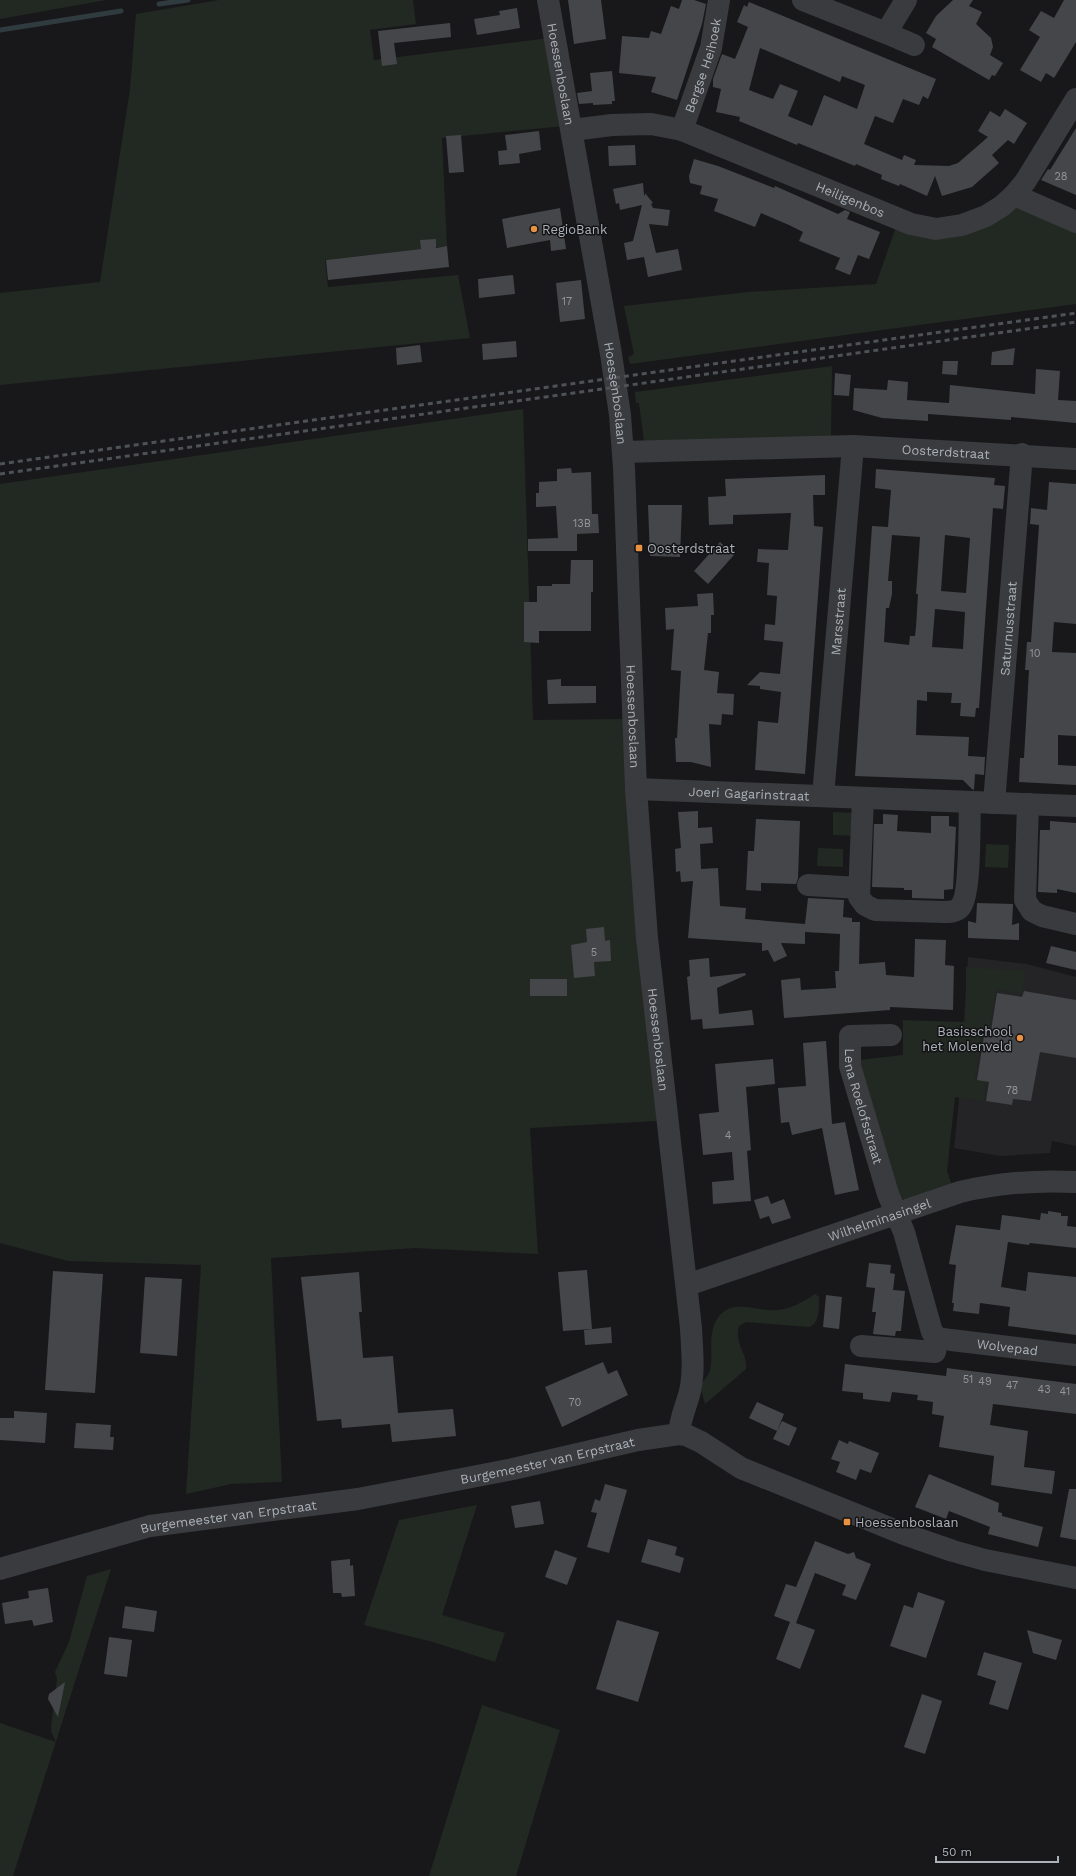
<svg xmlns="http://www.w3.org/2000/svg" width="1076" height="1876" font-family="'Work Sans',sans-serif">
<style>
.built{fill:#242426}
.green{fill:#222922}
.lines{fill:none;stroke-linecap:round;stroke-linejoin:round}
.stream{stroke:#303b3f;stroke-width:5}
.building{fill:#454649;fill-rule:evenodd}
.minor{stroke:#393b3e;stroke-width:22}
.rail{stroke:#4e5155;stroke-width:3;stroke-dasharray:5 4;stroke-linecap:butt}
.poi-dot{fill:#e89141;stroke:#131315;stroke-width:1.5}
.labels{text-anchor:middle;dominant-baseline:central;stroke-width:3;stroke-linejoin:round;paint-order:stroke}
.number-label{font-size:11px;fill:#92969d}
.street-label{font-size:13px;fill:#abb1b9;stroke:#131315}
.poi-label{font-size:13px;fill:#abb1b9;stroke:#131315;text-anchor:start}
</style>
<rect width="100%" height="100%" fill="#18181a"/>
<polygon class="built" points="968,957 1027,964 1076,977 1076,1146 1052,1141 1050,1153 1000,1156 954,1148 959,1100"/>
<g class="green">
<polygon points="0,0 106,0 0,19"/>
<polygon points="219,0 413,0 416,24 370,30 374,60 549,38 565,126 442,138 447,246 325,260 328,287 458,275 470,338 0,385 0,293 100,282 130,89 136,14"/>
<polygon points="1017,207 1076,231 1076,304 630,364 628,357 634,354 624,306 748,292 876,284 896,227"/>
<polygon points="832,366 831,437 644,441 639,403 636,403 635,392"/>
<polygon points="523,409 533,720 624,719 657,1121 530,1128 538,1254 415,1248 271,1258 282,1482 231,1484 186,1494 201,1265 68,1261 0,1243 0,484"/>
<polygon points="833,812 855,813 856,836 833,835"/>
<polygon points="986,844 1009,845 1008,868 985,867"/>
<polygon points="818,848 843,849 843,867 817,866"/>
<polygon points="966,967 1026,971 1022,993 996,990 989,1033 983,1033 975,1079 986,1082 984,1101 955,1097 947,1171 952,1186 909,1202 897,1196 859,1060 903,1055 903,1021 901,1020 966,1022"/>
<path d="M815,1294L819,1297C819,1307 820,1324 809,1327L746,1322L739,1326C734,1345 748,1354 746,1369L705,1404L700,1385C703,1381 709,1375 710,1370C714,1353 707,1336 717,1319C732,1296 758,1313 779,1310C792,1308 805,1301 815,1294Z"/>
<polygon points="477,1505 442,1615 505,1633 495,1662 433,1642 364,1625 399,1520"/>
<polygon points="111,1569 13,1876 0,1876 0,1723 56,1742 51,1731 52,1719 57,1679 55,1672 69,1642 87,1576"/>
<polygon points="482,1705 560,1730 516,1876 429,1876"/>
</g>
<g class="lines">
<g class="stream">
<polyline points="159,4 188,0"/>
<polyline points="0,30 121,11"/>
</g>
</g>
<g class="building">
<polygon points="568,0 601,0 606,39 574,44"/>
<polygon points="682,0 694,0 706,4 702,24 677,100 651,92 656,77 619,73 622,36 649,38 651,31 661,34 671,6 679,9"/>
<polygon points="953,0 973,0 969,6 982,12 976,24 991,38 993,47 990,55 1003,63 995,76 992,75 989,80 932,47 936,39 926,33 936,16"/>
<polygon points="1064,0 1076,0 1076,42 1054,78 1046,73 1041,82 1020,70 1040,37 1029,30 1041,11 1054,18"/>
<path d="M749,2L936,79L928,99L923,96L919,105L903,99L893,123L875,116L864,144L902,160L904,155L916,160L914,165L949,166L958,163L988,137L978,131L990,111L1000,117L1005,109L1027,123L1014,144L1008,140L992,155L999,163L972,187L942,196L935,176L927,196L900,184L899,186L881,179L882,175L856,164L855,166L798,143L797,145L739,121L740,117L716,112L721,89L713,87V79L722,54L735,59L748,27L737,22L744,5L747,7ZM760,48L840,82L842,76L865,85L857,109L824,95L812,126L788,116L798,91L780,84L773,99L749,90Z"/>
<polygon points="517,8 520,28 477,35 474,19 500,15 499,11"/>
<polygon points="450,23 451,37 394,43 397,64 382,66 378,31"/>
<polygon points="612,71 615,101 612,101 612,104 593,105 593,103 579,104 577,93 592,91 590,73"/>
<polygon points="1076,128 1076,195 1041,180 1048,169 1050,170"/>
<polygon points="539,131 541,150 519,154 520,163 499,165 498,151 507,150 505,135"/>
<polygon points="461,135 464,172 449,173 446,136"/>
<polygon points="635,145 636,165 609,166 608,146"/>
<polygon points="694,159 718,166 774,188 775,186 838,214 845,210 850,212 847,219 880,232 869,259 858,255 850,275 835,269 840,258 799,241 803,232 789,225 761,213 755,227 714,211 718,199 700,194 702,186 690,183 689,176"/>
<polygon points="643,183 644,195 645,196 645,193 653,203 651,204 653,208 670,210 668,226 649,224 656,253 678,249 682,270 648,277 644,257 627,260 624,243 633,241 642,205 620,210 619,203 616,204 613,189"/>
<polygon points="560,208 566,249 551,251 550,240 507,248 502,219"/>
<polygon points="436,239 436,248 447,246 449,267 328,280 326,260 421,249 420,240"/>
<polygon points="513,275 515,294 479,298 478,279"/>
<polygon points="581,280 585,319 560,322 556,283"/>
<polygon points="516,341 517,357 483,360 482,344"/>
<polygon points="420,345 422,362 397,365 396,348"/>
<polygon points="1015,348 1013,365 991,365 992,352"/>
<polygon points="943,361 958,361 957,375 942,374"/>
<polygon points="1036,369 1060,371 1058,400 1076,401 1076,423 1011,417 1011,420 928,414 928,421 882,418 853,410 854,388 887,390 888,380 908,382 907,400 949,403 950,385 1035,394"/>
<polygon points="835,373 851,375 849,396 834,395"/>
<polygon points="571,468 572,473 591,472 592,514 598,514 599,533 577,534 577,551 528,551 528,539 558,538 556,506 536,507 536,493 539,493 539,482 557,481 557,469"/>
<path d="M876,469L995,478L994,485L1005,486L1003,509L993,508L979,708H976L975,717L960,716L961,703H951L952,693L927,692V701L917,700L916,735L969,737L968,756L985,757L984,775L975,774L974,790L972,789L963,780L855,776L872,526L888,527L891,490L875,488ZM892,535L920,537L916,594H918L916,627L915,636H910L909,645L884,642L886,608H889L892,594V581H888ZM945,535L970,538L966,593L941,591ZM935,609L965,612L963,649L932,647Z"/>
<polygon points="825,475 825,495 813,495 814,526 823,527 805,774 755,770 758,721 778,723 781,692 760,689 760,686 747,685 760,672 780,674 783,642 764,640 765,624 775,625 777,596 767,595 769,563 757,562 758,549 788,550 791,513 733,515 733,524 709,525 708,497 726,496 725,479"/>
<polygon points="1049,482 1076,484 1076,624 1054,622 1052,652 1076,653 1076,736 1058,735 1058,765 1076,766 1076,785 1019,782 1020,758 1024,758 1029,670 1025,670 1027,642 1031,642 1039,525 1030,524 1031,508 1047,510"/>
<polygon points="648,505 682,505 680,557 650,556"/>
<polygon points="720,542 734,555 708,584 694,571"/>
<polygon points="571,560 593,560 593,592 591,592 591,631 539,631 539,643 524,642 524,602 537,602 537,586 552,586 552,584 570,584"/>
<polygon points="713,593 714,615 711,615 711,633 708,633 704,670 719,672 717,693 734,694 733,715 722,714 721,725 709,724 711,767 691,762 676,762 675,738 677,738 681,671 671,670 674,629 666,630 665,608 698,606 697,594"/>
<polygon points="561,679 561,686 596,686 596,703 548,704 547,680"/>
<polygon points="698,811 698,828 712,827 713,843 700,844 701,869 718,868 720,906 746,908 745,919 805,924 808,898 844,900 843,917 852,918 852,922 860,922 859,964 885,962 886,975 914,977 915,939 946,940 945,965 954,966 953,1010 890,1007 890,1010 784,1018 781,980 800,978 801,990 836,988 835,971 839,971 840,934 805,932 805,944 781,943 787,956 774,962 768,950 762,951 762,943 688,938 693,881 681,882 680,871 676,872 675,849 681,848 678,812"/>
<polygon points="883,814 898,815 897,831 931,833 931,816 949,816 949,826 956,827 953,889 944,890 944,899 912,898 912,890 904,890 904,888 872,887 874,824 883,824"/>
<polygon points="756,819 800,821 798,878 796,884 761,883 761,891 746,890 748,851 754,851"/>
<polygon points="1050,821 1076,823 1076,893 1057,889 1057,893 1038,892 1040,830 1050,830"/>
<polygon points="977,903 1013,904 1012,925 1019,923 1019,940 968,938 968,921 976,923"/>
<polygon points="604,927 605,941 610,940 611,961 594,962 595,976 574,978 571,945 587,942 586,929"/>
<polygon points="1051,946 1076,952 1076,970 1046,963"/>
<polygon points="709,958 710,977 745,973 746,975 717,988 719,1014 752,1010 754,1025 703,1029 702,1019 691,1020 687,977 690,976 689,960"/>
<rect x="530" y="979" width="37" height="17"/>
<polygon points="1024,991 1076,1000 1076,1058 1040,1052 1031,1101 1013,1099 1012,1105 986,1101 989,1082 977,1080 984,1036 990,1037 997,993 1022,997"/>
<polygon points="826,1041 832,1124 845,1122 859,1190 835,1195 822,1128 792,1135 789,1122 781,1123 778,1088 806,1086 803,1043"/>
<polygon points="773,1059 775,1084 746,1087 751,1150 747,1151 751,1201 713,1204 712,1182 734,1180 732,1152 703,1155 699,1114 719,1112 715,1064"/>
<polygon points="768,1196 771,1204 784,1199 791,1218 772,1224 769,1216 760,1219 754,1200"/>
<polygon points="1048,1211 1061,1213 1061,1216 1068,1216 1067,1226 1076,1227 1076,1248 1030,1243 1029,1245 1008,1242 1001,1287 1026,1291 1028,1272 1076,1277 1076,1335 1008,1326 1010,1307 980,1303 979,1314 953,1311 954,1303 952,1303 956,1265 949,1264 956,1225 1000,1230 1002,1215 1040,1220 1041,1213 1048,1214"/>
<polygon points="869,1263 891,1265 890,1273 895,1274 893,1290 905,1291 901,1331 896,1331 895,1336 873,1334 876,1312 872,1312 875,1288 866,1287"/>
<polygon points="587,1270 592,1329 563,1331 558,1272"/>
<polygon points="53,1271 103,1274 95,1393 45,1390"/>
<polygon points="359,1272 362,1312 359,1312 363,1358 393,1356 398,1413 453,1409 456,1436 392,1442 390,1424 342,1428 341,1419 317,1421 301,1277"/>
<polygon points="145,1277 182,1279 177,1356 140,1353"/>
<polygon points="826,1295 842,1297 839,1329 823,1327"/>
<polygon points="611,1327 612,1343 585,1345 584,1330"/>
<polygon points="603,1362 608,1374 617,1370 628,1395 562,1427 545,1387"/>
<polygon points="845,1364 946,1376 947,1368 954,1369 1076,1384 1076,1414 993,1404 990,1425 1028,1431 1024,1467 1055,1471 1052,1494 991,1485 994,1456 939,1447 944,1416 932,1414 933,1402 917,1400 918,1395 892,1392 890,1402 863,1399 863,1393 842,1391"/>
<polygon points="757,1402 784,1414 777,1431 749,1418"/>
<polygon points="14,1411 47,1413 45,1443 0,1440 0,1418 14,1418"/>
<polygon points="782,1421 797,1428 789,1446 773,1439"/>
<polygon points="76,1423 111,1425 110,1437 114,1437 113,1450 74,1448"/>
<polygon points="839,1440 848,1444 849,1441 879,1453 871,1473 860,1469 856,1480 836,1472 840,1462 831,1459"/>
<polygon points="929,1474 999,1503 998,1512 1002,1513 1002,1516 1043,1527 1038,1547 988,1534 990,1527 949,1511 946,1519 915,1507"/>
<polygon points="605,1484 627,1490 609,1553 587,1547 597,1513 591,1512 595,1499 600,1501"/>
<polygon points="1069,1489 1076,1489 1076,1540 1060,1537"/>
<polygon points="540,1501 544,1524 515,1528 511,1506"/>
<polygon points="648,1539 677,1547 675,1555 684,1558 680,1573 641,1562"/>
<polygon points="815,1541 848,1554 854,1552 856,1558 871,1564 856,1600 842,1595 846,1585 815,1573 796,1623 815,1630 800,1669 776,1659 790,1622 774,1616 786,1584 796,1587"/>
<polygon points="555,1550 577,1558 567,1585 545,1577"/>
<polygon points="350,1559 350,1566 353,1565 355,1596 342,1597 341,1593 333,1593 331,1561"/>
<polygon points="48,1588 53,1622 34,1626 32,1620 5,1624 2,1603 29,1598 28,1591"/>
<polygon points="918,1592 945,1601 926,1658 890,1646 904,1605 913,1608"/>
<polygon points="125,1606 157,1611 154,1632 122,1628"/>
<polygon points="617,1620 659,1632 638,1702 596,1689"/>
<polygon points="1027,1630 1062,1640 1056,1660 1033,1653"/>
<polygon points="109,1637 132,1640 127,1677 104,1674"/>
<polygon points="984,1652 1022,1663 1008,1710 989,1704 996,1681 977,1675"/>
<polygon points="65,1682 58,1717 48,1699 49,1694"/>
<polygon points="922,1694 942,1701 925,1754 904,1747"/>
</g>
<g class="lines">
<g class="minor">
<path id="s1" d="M548,0L611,354L620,415L624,468L636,789L647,938L691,1328C692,1350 695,1374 689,1395C685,1409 680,1419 679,1434"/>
<polyline points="803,0 886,33 906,0"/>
<polyline points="886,33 914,45"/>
<path id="s2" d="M572,130L612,125L651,124L682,130L911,224L936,229L962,225L986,216L1002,206L1014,195L1025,182L1076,99"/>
<path id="s3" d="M682,130L711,48L719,0"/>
<polyline points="1014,195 1076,222"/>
<path id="s4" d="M623,452L853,446L1076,459"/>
<path id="s5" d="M636,789L1076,806"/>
<path id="s6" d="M823,796L853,446"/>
<path d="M863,798L859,897L865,905L875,910L945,912C951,912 958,911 961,906C971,893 969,822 970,802"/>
<path id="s7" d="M994,803L1022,454"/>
<polyline points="1028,804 1025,900 1032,911 1042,916 1076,924"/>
<polyline points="808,885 859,888"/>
<path id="s8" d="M891,1035L850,1036V1066L888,1194L904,1232L932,1332L938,1338L951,1340L1076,1355"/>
<path id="s9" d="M687,1285L960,1192C998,1183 1037,1180 1076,1182"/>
<polyline points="861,1346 935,1352 938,1338"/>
<path id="s10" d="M0,1569L150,1526L358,1499L513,1469L638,1440L679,1434L686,1435L701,1442L741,1468L904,1534L953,1551L985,1560L1076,1578"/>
</g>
<g class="rail">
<polyline points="0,464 1076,313"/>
<polyline points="0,474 1076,322"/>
</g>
</g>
<g class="poi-dot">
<circle cx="534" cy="229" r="4"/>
<rect x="635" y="544" width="8" height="8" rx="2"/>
<circle cx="1020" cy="1038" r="4"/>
<rect x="843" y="1518" width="8" height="8" rx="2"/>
</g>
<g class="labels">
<g class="number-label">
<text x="1061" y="176">28</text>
<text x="567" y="301">17</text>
<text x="582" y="523">13B</text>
<text x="1035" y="653">10</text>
<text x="594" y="952">5</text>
<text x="1012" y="1090">78</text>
<text x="728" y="1135">4</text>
<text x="968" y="1379">51</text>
<text x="985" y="1381">49</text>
<text x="1012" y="1385">47</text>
<text x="1044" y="1389">43</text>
<text x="1065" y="1391">41</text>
<text x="575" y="1402">70</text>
</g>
<g class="street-label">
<text stroke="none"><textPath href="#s3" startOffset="68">Bergse Heihoek</textPath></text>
<text stroke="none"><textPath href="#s1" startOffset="75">Hoessenboslaan</textPath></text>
<text stroke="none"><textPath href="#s2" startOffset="293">Heiligenbos</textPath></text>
<text stroke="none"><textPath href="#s1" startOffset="399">Hoessenboslaan</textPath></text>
<text stroke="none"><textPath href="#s4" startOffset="323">Oosterdstraat</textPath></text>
<text stroke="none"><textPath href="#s6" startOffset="175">Marsstraat</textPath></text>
<text stroke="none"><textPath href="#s7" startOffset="175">Saturnusstraat</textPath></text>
<text stroke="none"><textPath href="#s1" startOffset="723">Hoessenboslaan</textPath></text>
<text stroke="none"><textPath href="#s5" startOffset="113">Joeri Gagarinstraat</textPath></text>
<text stroke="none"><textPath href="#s1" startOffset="1047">Hoessenboslaan</textPath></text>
<text stroke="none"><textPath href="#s8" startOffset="113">Lena Roelofsstraat</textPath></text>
<text stroke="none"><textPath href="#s9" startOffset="203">Wilhelminasingel</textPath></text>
<text stroke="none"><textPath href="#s8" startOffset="428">Wolvepad</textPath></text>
<text stroke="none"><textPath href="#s10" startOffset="559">Burgemeester van Erpstraat</textPath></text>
<text stroke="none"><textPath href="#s10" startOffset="235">Burgemeester van Erpstraat</textPath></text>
</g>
<g class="poi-label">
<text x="542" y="229">RegioBank</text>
<text x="647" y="548">Oosterdstraat</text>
<text x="1012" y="1031" text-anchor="end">Basisschool<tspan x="1012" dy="15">het Molenveld</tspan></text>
<text x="855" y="1522">Hoessenboslaan</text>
</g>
</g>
<path d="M936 1856v6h122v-6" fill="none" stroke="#abb1b9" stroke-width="2"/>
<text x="942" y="1856" font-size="12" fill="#abb1b9" stroke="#131315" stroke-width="3" paint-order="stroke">50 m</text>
</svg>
